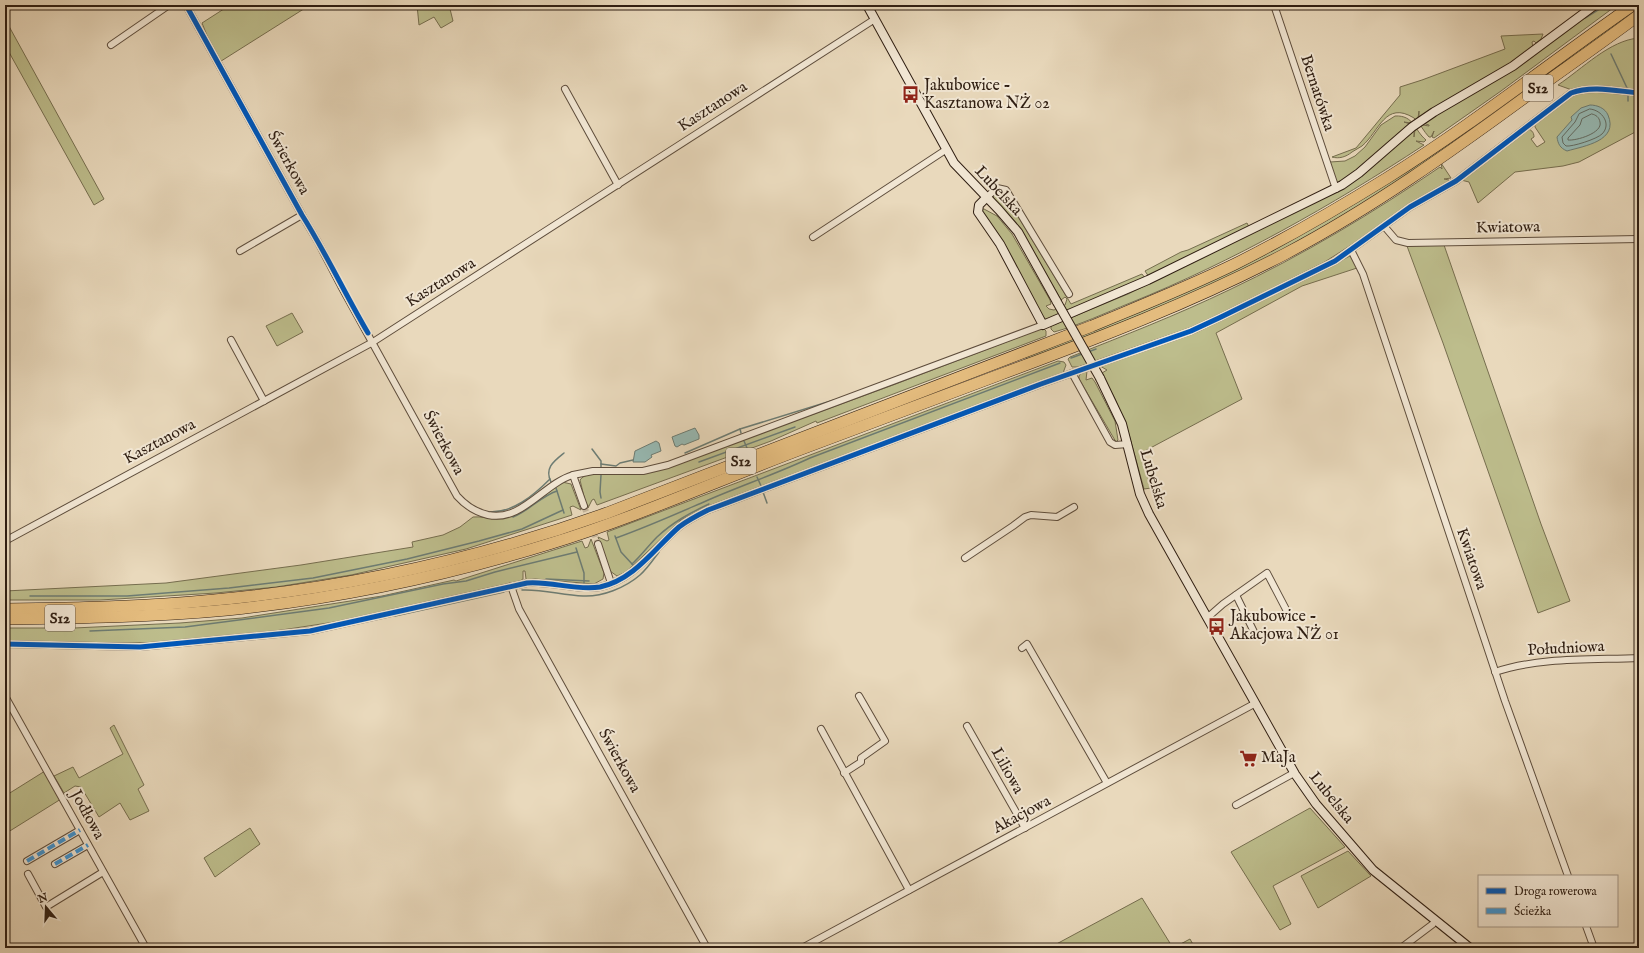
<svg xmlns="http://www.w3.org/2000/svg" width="1644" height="953" font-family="'IM FELL English',serif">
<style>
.green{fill:#bdbd8c;stroke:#766e4f}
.water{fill:#97bab4;stroke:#6d7c73}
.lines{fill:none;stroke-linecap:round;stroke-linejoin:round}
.shore{stroke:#636c63;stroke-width:1}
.stream{stroke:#6d7c73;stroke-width:1.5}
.street-tunnel{stroke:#c4b49a;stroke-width:6;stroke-dasharray:6 3;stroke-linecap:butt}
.street-casing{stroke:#5e4d3c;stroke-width:8}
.secondary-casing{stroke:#2f1e12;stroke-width:10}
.highway-casing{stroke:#2f1e12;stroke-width:12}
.street{stroke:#f1e6d3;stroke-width:6}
.secondary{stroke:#f1e6d3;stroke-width:8}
.highway{stroke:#e4bc7e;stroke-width:11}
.secondary-bridge-casing{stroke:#2f1e12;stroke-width:10;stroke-linecap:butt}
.secondary-bridge{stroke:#f1e6d3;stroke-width:8}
.quiet{stroke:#3d94d3;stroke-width:4;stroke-dasharray:8 4;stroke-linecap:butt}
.cycleway-casing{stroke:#f1e6d3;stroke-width:8}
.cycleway{stroke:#0057b8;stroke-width:5}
.labels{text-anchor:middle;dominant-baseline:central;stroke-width:4;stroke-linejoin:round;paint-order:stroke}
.shield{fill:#f1e6d3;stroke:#695a4c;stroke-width:1}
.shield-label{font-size:15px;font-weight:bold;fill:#2f1e12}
.poi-label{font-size:16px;fill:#2f1e12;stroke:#f1e6d3;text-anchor:start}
.street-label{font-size:16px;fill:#2f1e12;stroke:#f1e6d3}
</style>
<rect width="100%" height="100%" fill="#e9d9bc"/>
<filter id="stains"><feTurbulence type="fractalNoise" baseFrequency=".005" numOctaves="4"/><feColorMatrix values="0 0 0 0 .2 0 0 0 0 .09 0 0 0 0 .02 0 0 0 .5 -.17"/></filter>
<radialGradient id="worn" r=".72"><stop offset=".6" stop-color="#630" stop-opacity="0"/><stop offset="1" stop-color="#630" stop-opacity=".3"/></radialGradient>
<g class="green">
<polygon points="230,5 310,5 218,63 202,23"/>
<polygon points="417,5 449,5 453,21 441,28 434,17 419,25"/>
<path d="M1599,5H1617L1501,91L1434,138L1432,137L1434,131L1431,137H1429C1424,132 1420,123 1414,118C1385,100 1379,132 1362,146C1359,148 1355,150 1352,152C1346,157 1339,159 1332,157L1356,148L1400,95V87L1422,80L1505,49L1501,36L1543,34L1541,39L1536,43L1534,41L1532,42L1533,48L1511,62L1508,67L1419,118V111L1418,118L1423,125L1429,126V125L1422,123L1491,83L1522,63Z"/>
<path d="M1639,6V11C1518,98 1399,191 1266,259C1189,298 1107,328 1027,360L1025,356L1264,255L1593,40Z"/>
<polygon points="5,19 104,199 94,205 5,45"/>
<path d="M1639,38V91L1586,87L1572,90L1558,85C1582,69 1610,40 1639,38Z"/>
<path d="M1588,91L1639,95V130L1579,162L1563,166L1515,172L1478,203L1469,182L1461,180L1526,129C1531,129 1534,132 1534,137L1531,139L1537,147L1545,142L1535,127V123L1576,93Z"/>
<path d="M1395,116C1414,115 1414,130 1426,140L1424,142L1416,141L1424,145C1331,206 1234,261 1130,303C1105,313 1080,325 1054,332L1051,329V326L1128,294L1333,193L1414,130V137L1415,130L1411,123L1404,122L1410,124L1359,169L1338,183L1335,181L1329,164L1330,162L1345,161L1355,156L1365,147L1381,125Z"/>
<path d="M1441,163L1451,178L1444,179L1449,180L1450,182L1323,263L1198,325L1078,367H1072L1068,359L1070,357C1123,336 1177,315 1229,290C1303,255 1373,213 1440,167L1442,169Z"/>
<polygon points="999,191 1004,193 1071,304 1142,274 1145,278 1049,320 1045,319 1040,312 1002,240 982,212 982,209 984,209 997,216 1012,234 1050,300 1051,304 1046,306 1049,309 1054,310 1065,305 1067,299 1065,297 1061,300 1023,234 994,201 993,196 995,193"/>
<polygon points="1247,223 1249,227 1149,277 1145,271 1181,252 1188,250"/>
<polygon points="1444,245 1541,524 1570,601 1538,613 1443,343 1407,246"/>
<polygon points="1350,256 1354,259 1357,268 1302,286 1216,333 1242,399 1141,453 1151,488 1144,489 1128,431 1115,399 1103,376 1102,373 1107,370 1100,366 1197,332"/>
<polygon points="292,313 303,332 277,346 266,326"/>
<path d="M1043,328L1046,331V336L817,423L816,421L771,441L597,505L594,499L592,500L588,508V505H586L580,480C588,468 621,475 635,474C645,474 655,471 666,468L893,385Z"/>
<polygon points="1058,361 1064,362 1066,365 1063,373 706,507 681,520 626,572 617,576 610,571 598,537 607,541 609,540 607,532"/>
<polygon points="1087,371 1086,380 1092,378 1095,382 1115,421 1118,440 1116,442 1079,379 1079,376 1081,373"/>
<path d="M562,482L571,484L581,510L573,506L570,507L572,515L466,549L351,575L276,587L216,593L100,600H5V591L166,583L301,565L413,547L412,542L443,535L460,527L473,517C481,516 489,519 497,519C522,517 543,496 562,482Z"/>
<polygon points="591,539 604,573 603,579 594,584 535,579 528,580 526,579 525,571 523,571 523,579 520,581 341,621 262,633 167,642 127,643 5,641 5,628 74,628 180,623 242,618 382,596 454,580 456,581 582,541 585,548 588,547"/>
<polygon points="114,725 144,785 138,789 149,811 130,820 120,803 99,817 81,787 75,786 64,793 54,776 73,767 79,778 123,754 110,728"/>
<polygon points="45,771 61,799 5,834 5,796"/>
<polygon points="1310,808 1345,847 1273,886 1291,924 1280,930 1231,852"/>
<polygon points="250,828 260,844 215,877 204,858"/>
<polygon points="1348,851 1371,876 1318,908 1301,876"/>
<polygon points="1142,898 1173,948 1190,939 1195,948 1049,948"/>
</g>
<g class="water">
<path d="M1590,105C1597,105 1605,108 1608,115C1619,141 1584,146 1567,151C1560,148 1558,144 1557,137L1572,120L1571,117L1581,108Z"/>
<polygon points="695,428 699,435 699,439 684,445 682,444 677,447 675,446 672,437"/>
<polygon points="656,441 659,443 661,451 651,455 652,457 645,462 633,462 635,451"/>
</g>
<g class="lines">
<g class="shore">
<path d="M1590,109C1602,110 1612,124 1602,134C1597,139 1572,147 1566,146L1563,143L1562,137L1575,122L1579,114Z"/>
<path d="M1592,114C1596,115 1599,117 1600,122C1603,133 1576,141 1568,140V138L1580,125L1582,119Z"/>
</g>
<g class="stream">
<polyline points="1585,18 1606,5"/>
<polyline points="1611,54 1628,90"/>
<polyline points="1628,101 1628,94"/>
<polyline points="1088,352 1096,349"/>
<polyline points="1071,358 1082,354"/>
<polyline points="740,429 741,433"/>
<polyline points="744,441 747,448"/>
<polyline points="592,449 601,461 601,467"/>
<polyline points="685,453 740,429 834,400"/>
<polyline points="699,462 795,427"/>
<polyline points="601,464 616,466 620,463 633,460"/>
<polyline points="601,475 600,492 601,498"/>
<polyline points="757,477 762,488"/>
<path d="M551,482C544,468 554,461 564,453"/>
<polyline points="556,488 564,513"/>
<polyline points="763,492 767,503"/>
<path d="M488,512C513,513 533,496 550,479"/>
<path d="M513,517C529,511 541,496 557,491"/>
<polyline points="615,536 621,552 633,565"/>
<path d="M616,538C647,527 676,514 706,501C740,486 776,474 810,458L1060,363"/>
<polyline points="576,548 584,573 584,583"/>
<path d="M632,564C641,556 648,546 657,537C673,522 690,513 709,504"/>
<polyline points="546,579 589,581"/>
<path d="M522,590C542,589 562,595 583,596C602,597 625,588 640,575C647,569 653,560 659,552"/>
<polyline points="30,596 127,596 229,588 313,578 407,559 479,541 522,529 563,510"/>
<polyline points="395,616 504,592"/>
<polyline points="90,631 185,627 329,608 443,584 466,581 495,572 577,552"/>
</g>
<polyline class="street-tunnel" points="584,506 598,544"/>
<defs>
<g id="street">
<path d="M186,5L302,215L318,242L341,286L457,496C466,506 475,512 488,515C522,522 543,484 573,475L584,506"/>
<polyline points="1274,5 1336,189"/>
<polyline points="111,45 169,5"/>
<polyline points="565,89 618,185"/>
<polyline points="987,197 997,188 1006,190 1069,294"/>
<polyline points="1384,226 1396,240 1408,243 1639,239"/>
<polyline points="813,237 947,149"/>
<polyline points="1351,250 1363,274 1505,701 1568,876"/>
<polyline points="240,251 302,215"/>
<polyline points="231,340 264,401"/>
<polyline points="1072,373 1110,442 1115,445 1128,444"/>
<polyline points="573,475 593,471 643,471 668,465 1043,325"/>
<polyline points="5,541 373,342 875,19"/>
<polyline points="598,544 611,583"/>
<polyline points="965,558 1013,526 1025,517 1031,515 1057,517 1074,507"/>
<polyline points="511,586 519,609 707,948"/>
<polyline points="1236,595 1256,636"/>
<polyline points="1207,618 1223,604 1267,573 1290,617"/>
<path d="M5,644L140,647L310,631L527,583C552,581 576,591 600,587C634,580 655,548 679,527C688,520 698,515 708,510L1041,384L1191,331L1221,317L1335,261L1410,207L1456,181L1571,93C1592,85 1617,91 1639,93"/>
<polyline points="1022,648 1027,644 1107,783"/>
<path d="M1495,672C1539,657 1592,660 1639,658"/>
<polyline points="5,696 146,948"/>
<polyline points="967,726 1025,828"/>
<polyline points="821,729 909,890"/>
<polyline points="844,773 861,762 861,758 885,741 859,696"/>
<polyline points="1236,805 1294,773"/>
<polyline points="27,861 80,830"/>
<polyline points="55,864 88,845"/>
<polyline points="28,874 46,907 103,872"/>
<polyline points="1586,926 1594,948"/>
<polyline points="802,948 1254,704"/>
<polyline points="1401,948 1433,924 1435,920"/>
</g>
<g id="secondary">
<polyline points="867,5 954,163 999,210 1018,232 1057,302"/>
<polyline points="987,197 979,205 978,212 1000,244 1043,325 1148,280 1342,185 1359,173 1412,127 1434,112 1513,66 1595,5"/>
<polyline points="1100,378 1122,424 1140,494 1149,514 1295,774 1316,804 1373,870 1470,948"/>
</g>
<g id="highway">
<path d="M5,609C75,608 145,607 214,600C347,588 481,558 607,513L1092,326C1140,306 1188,287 1235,264C1287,238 1337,209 1387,178C1472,125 1551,62 1633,5"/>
<path d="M5,619C79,618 153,617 227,610C336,599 445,576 549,544C637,517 721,479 807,447C871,423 935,399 999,375C1096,339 1193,302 1285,254C1372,208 1452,151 1531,93C1567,67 1603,42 1639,15"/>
</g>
</defs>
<use href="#street" class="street-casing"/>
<use href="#secondary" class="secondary-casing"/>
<use href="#highway" class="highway-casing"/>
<use href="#street" class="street"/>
<use href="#secondary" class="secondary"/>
<use href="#highway" class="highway"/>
<defs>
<polyline id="secondary-bridge" points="1057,302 1100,378"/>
</defs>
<use href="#secondary-bridge" class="secondary-bridge-casing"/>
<use href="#secondary-bridge" class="secondary-bridge"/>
<g class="quiet">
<polyline points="27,861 80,830"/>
<polyline points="55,864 88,845"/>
</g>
<defs>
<g id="cycleway">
<path d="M186,5L302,215C326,253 345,294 368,333"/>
<path d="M5,644L140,647L310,631L527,583C552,581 576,591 600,587C634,580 655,548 679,527C688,520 698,515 708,510L1041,384L1191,331L1221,317L1335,261L1410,207L1456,181L1571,93C1592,85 1617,91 1639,93"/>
</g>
</defs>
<use href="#cycleway" class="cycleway-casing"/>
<use href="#cycleway" class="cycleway"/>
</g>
<defs>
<symbol id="bus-bare" viewBox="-9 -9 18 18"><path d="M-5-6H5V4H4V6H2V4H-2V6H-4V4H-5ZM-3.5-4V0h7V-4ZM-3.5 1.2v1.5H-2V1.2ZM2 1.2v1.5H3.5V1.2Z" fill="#8f2418" stroke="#f1e6d3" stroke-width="2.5" paint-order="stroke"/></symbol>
<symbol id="supermarket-bare" viewBox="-9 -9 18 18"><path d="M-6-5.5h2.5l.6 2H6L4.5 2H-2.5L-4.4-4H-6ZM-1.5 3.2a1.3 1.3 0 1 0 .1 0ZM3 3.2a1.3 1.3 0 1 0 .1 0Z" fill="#8f2418" stroke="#f1e6d3" stroke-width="2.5" paint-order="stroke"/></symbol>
</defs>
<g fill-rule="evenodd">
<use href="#bus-bare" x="898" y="82" width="25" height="25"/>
<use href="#bus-bare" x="1204" y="614" width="25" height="25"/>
<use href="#supermarket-bare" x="1236" y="746" width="25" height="25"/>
</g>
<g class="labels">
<g class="shield">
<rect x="1523" y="75" width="30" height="26" rx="3"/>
<rect x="726" y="448" width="30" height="26" rx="3"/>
<rect x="45" y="605" width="30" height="26" rx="3"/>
</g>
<g class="shield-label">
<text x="1538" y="88">S12</text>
<text x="741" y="461">S12</text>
<text x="60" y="618">S12</text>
</g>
<g class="poi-label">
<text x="924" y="86">Jakubowice -<tspan x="924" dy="18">Kasztanowa NŻ 02</tspan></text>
<text x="1230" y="617">Jakubowice -<tspan x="1230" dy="18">Akacjowa NŻ 01</tspan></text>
<text x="1261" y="758">MaJa</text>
</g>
<g class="street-label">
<text transform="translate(1317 93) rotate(72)">Bernatówka</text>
<text transform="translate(713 107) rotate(-33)">Kasztanowa</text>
<text transform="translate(288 163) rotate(61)">Świerkowa</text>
<text transform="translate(998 191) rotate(47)">Lubelska</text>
<text transform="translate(1508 228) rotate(-1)">Kwiatowa</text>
<text transform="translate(441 283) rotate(-32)">Kasztanowa</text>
<text transform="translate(160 442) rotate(-28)">Kasztanowa</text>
<text transform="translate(443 443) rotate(62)">Świerkowa</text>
<text transform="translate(1153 479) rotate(73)">Lubelska</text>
<text transform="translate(1471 559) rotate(71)">Kwiatowa</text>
<text transform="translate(1566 649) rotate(-3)">Południowa</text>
<text transform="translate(619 761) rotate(61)">Świerkowa</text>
<text transform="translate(1007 771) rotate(61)">Liliowa</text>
<text transform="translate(1331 798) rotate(51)">Lubelska</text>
<text transform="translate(87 815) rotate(61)">Jodłowa</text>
<text transform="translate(1022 815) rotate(-28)">Akacjowa</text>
</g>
</g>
<rect width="1644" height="953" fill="none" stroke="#e9d9bc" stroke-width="20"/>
<rect x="6" y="6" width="1632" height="941" fill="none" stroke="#2f1e12" stroke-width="2"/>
<rect x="10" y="10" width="1624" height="933" fill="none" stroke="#2f1e12"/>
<rect x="1478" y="875" width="140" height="52" fill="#f1e6d3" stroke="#a39686"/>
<rect x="1486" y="888" width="20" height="6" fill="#0057b8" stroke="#a39686"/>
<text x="1514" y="895" font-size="12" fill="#2f1e12">Droga rowerowa</text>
<rect x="1486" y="908" width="20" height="6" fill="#3d94d3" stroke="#a39686"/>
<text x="1514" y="915" font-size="12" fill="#2f1e12">Ścieżka</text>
<g transform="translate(46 907) rotate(341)" stroke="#f1e6d3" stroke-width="3" paint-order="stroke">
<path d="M0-3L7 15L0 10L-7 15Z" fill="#2f1e12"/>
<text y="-6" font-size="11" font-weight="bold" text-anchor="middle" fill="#2f1e12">N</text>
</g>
<rect width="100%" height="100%" filter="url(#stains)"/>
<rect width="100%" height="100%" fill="url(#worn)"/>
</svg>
